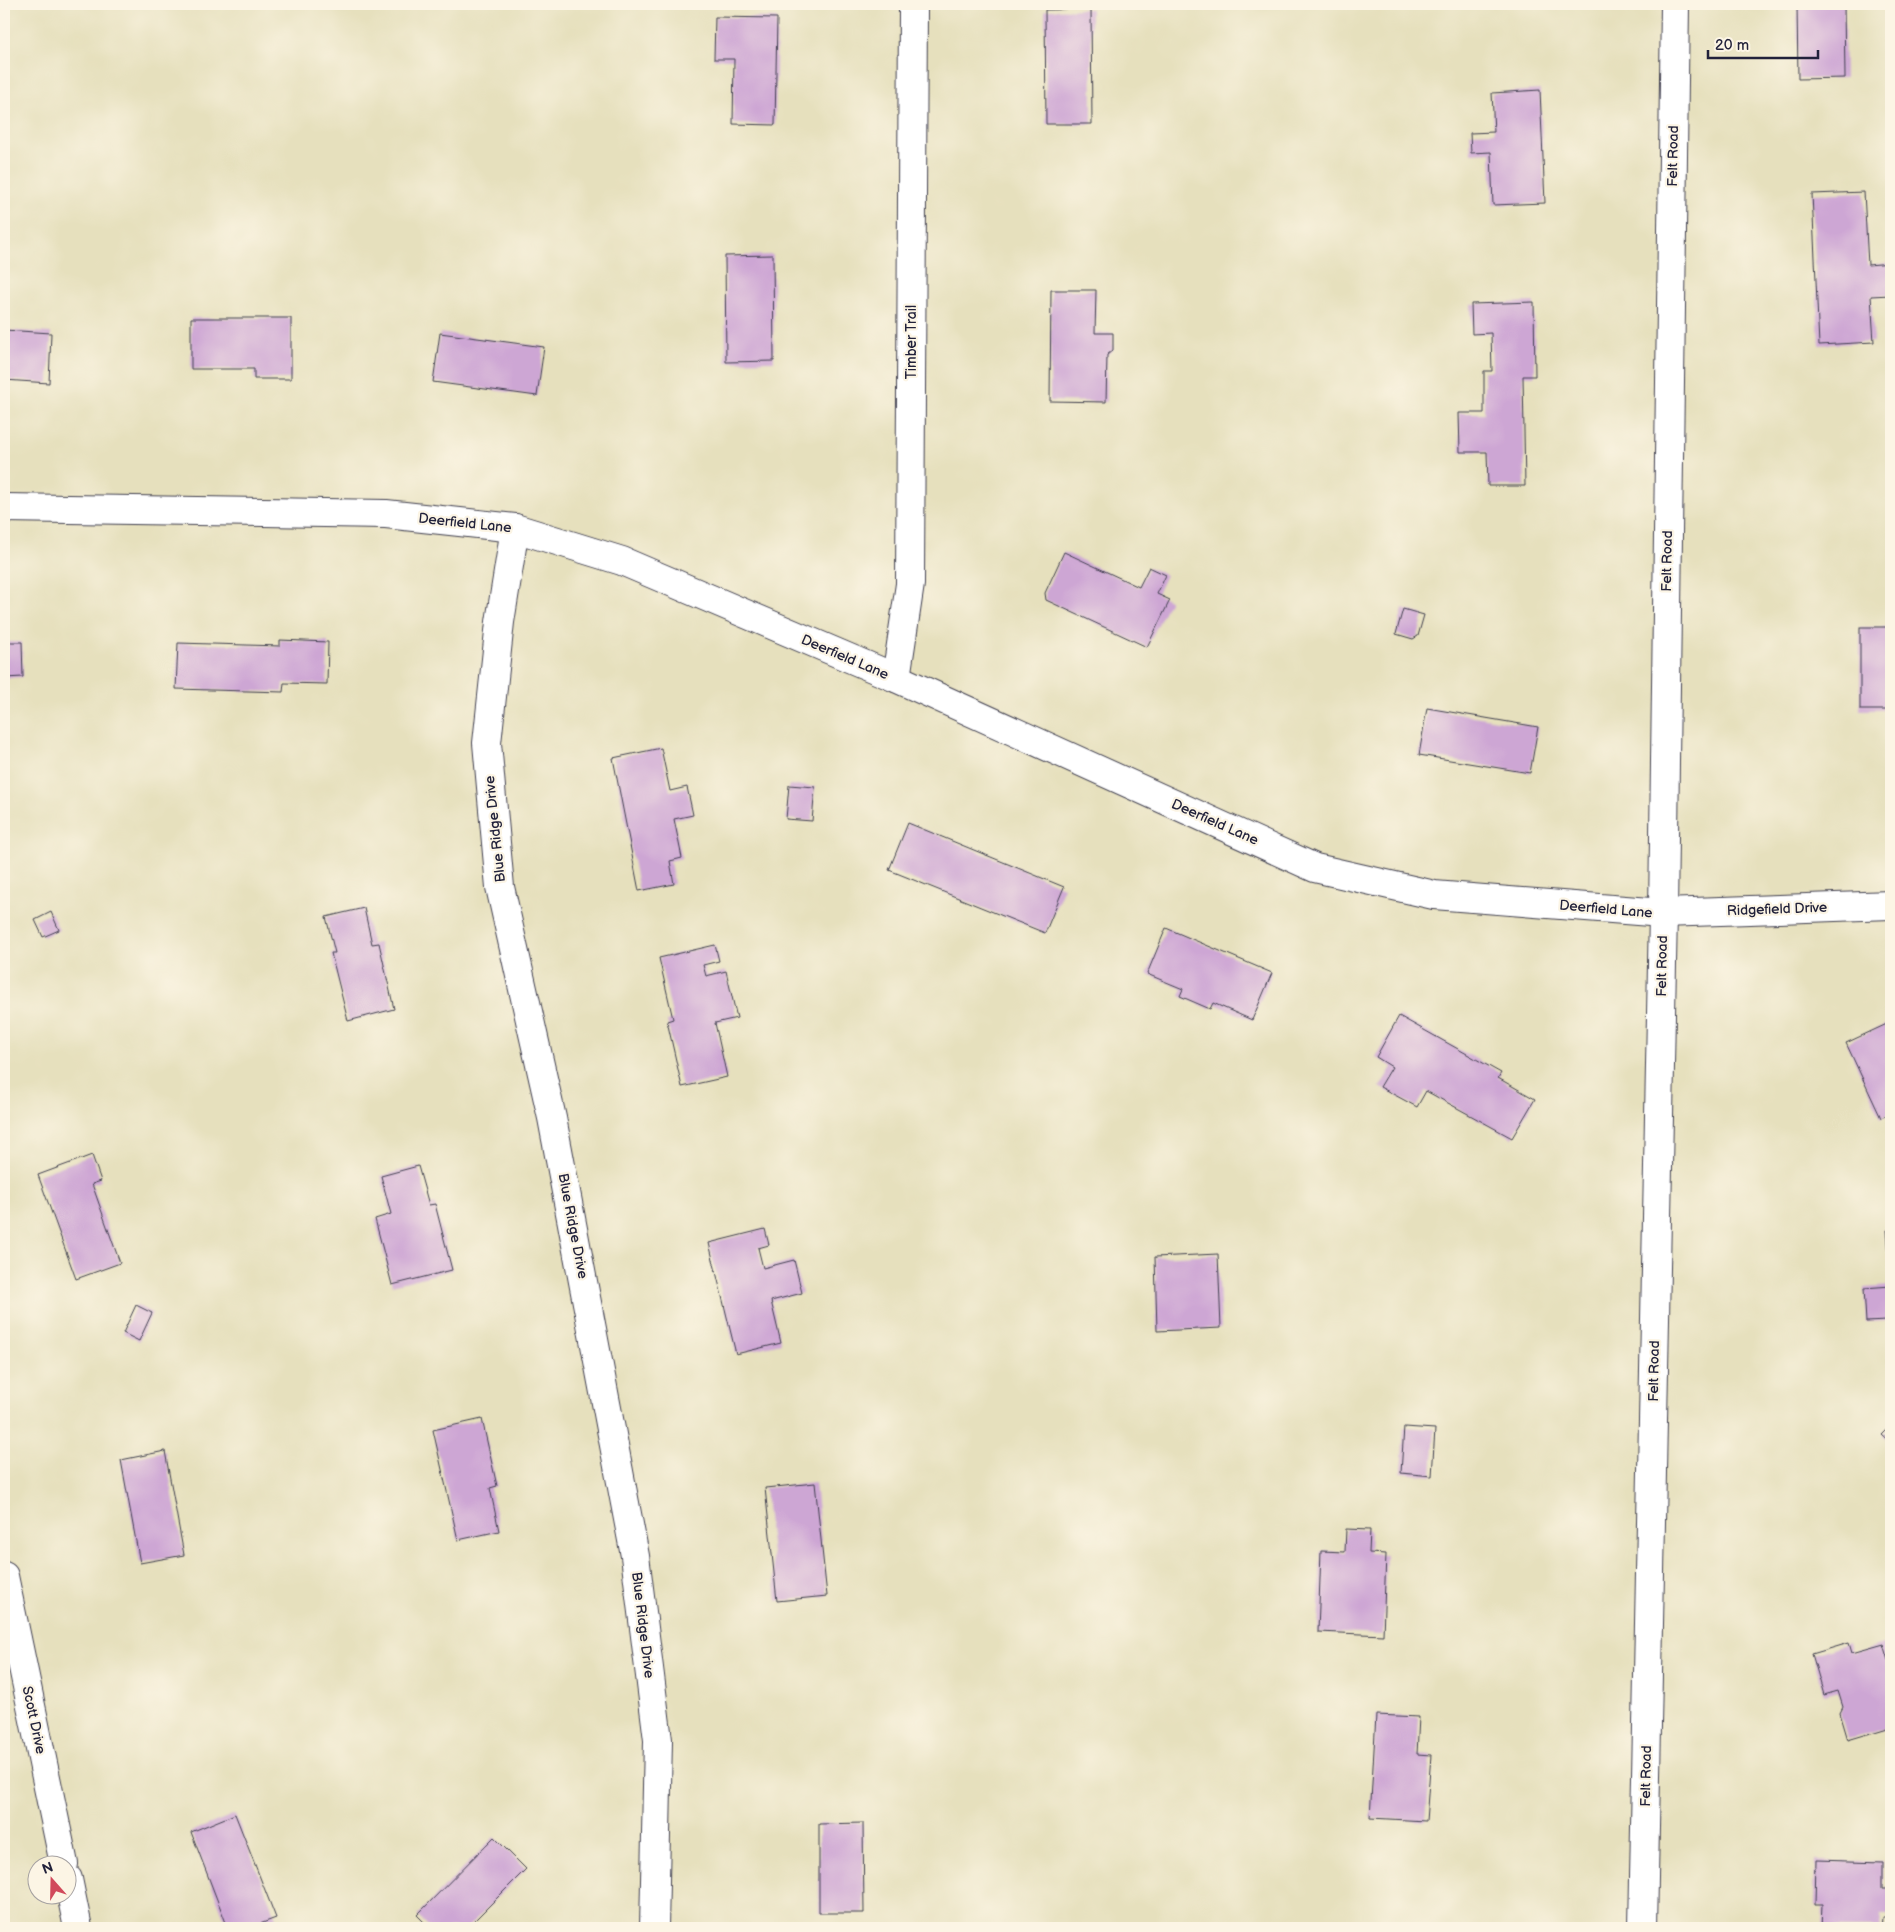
<svg xmlns="http://www.w3.org/2000/svg" width="1895" height="1932" font-family="'Balsamiq Sans',sans-serif">
<style>
.building{fill:#cda6d4}
.lines{fill:none;stroke-linecap:round;stroke-linejoin:round}
.minor-casing{stroke:#3f3e4e;stroke-width:30}
.minor{stroke:#fff;stroke-width:28}
.labels{text-anchor:middle;dominant-baseline:central;stroke-width:4.5;stroke-linejoin:round;paint-order:stroke}
.street-label{font-size:14px;fill:#22223b;stroke:#fcf5e5}
</style>
<rect width="100%" height="100%" fill="#fcf5e5"/>
<filter id="ink" filterUnits="userSpaceOnUse"><feTurbulence type="fractalNoise" baseFrequency=".02" numOctaves="2"/><feDisplacementMap in="SourceGraphic" scale="10" xChannelSelector="R" yChannelSelector="G"/><feConvolveMatrix kernelMatrix="1 2 1 2 8 2 1 2 1" color-interpolation-filters="sRGB"/></filter>
<filter id="wash" filterUnits="userSpaceOnUse"><feTurbulence type="fractalNoise" baseFrequency=".0096" numOctaves="4" result="noise"/><feDisplacementMap in="SourceGraphic" scale="20" xChannelSelector="R" yChannelSelector="G"/><feGaussianBlur stdDeviation="1.12" result="paint"/><feColorMatrix in="noise" values="0 0 0 0 0 0 0 0 0 0 0 0 0 0 0 0 0 1.4 0 .05"/><feComposite in="paint" operator="in"/></filter>
<g filter="url(#wash)">
<rect width="100%" height="100%" fill="#e6e0bd"/>
<g id="blocks">
<g class="building">
<polygon points="1797,4 1844,4 1845,78 1798,79"/>
<polygon points="1091,9 1092,124 1046,124 1045,10"/>
<polygon points="715,17 777,18 775,125 733,124 734,59 714,59"/>
<polygon points="1540,90 1545,203 1493,205 1491,152 1471,153 1470,133 1494,132 1492,93"/>
<polygon points="1864,192 1868,265 1891,263 1891,295 1871,296 1874,342 1819,345 1812,194"/>
<polygon points="773,255 774,361 726,362 725,256"/>
<polygon points="1051,290 1096,290 1095,333 1113,333 1113,350 1107,355 1106,402 1050,401"/>
<polygon points="1534,302 1535,376 1523,376 1525,486 1488,486 1487,452 1460,452 1459,413 1484,413 1484,371 1492,371 1491,333 1472,334 1471,304"/>
<polygon points="191,318 291,318 291,379 254,379 254,369 191,369"/>
<polygon points="4,330 51,333 49,383 4,380"/>
<polygon points="440,333 544,347 537,396 433,382"/>
<polygon points="1064,552 1139,587 1149,567 1166,575 1157,594 1170,600 1147,647 1046,600 1045,593"/>
<polygon points="1403,609 1424,615 1418,636 1413,639 1396,634"/>
<rect x="1860" y="627" width="31" height="83"/>
<polygon points="280,640 328,642 327,684 284,683 283,692 176,689 178,643 280,646"/>
<polygon points="4,642 22,642 23,677 4,678"/>
<polygon points="1427,708 1538,727 1530,773 1419,755"/>
<polygon points="661,748 670,791 687,787 693,815 674,819 682,858 670,861 674,884 639,891 613,758"/>
<polygon points="789,785 815,787 812,821 786,819"/>
<polygon points="908,823 1064,887 1045,933 889,870"/>
<polygon points="364,908 372,944 379,943 394,1009 348,1021 331,953 335,953 326,917"/>
<polygon points="51,912 59,930 43,937 35,920"/>
<polygon points="1166,928 1272,973 1252,1020 1213,1003 1210,1009 1180,996 1183,989 1147,974"/>
<polygon points="715,945 719,961 703,965 706,976 726,971 737,1018 715,1023 727,1077 682,1087 667,1021 673,1019 659,958"/>
<polygon points="1399,1016 1501,1073 1498,1078 1535,1099 1512,1138 1426,1091 1417,1107 1380,1087 1392,1067 1376,1057"/>
<polygon points="1889,1023 1891,1029 1891,1113 1881,1118 1846,1043"/>
<polygon points="92,1155 101,1181 92,1184 120,1263 76,1279 38,1175"/>
<polygon points="418,1166 429,1205 435,1204 452,1270 392,1285 375,1219 391,1214 381,1176"/>
<polygon points="765,1229 769,1245 758,1248 763,1268 794,1260 802,1293 771,1301 781,1343 736,1354 709,1243"/>
<polygon points="1887,1230 1891,1230 1891,1271 1890,1271"/>
<polygon points="1218,1254 1221,1328 1157,1331 1155,1257"/>
<polygon points="1891,1286 1891,1327 1887,1321 1866,1322 1864,1288"/>
<polygon points="136,1305 152,1313 139,1341 123,1333"/>
<polygon points="482,1419 497,1486 490,1488 499,1531 458,1540 433,1430"/>
<polygon points="1891,1426 1891,1443 1882,1435"/>
<polygon points="1404,1427 1435,1429 1432,1476 1401,1473"/>
<polygon points="165,1451 184,1555 140,1563 121,1460"/>
<polygon points="815,1483 827,1596 777,1601 765,1488"/>
<polygon points="1346,1529 1370,1530 1369,1553 1386,1554 1383,1635 1318,1632 1321,1551 1345,1552"/>
<polygon points="1849,1643 1852,1653 1884,1644 1891,1667 1891,1727 1848,1740 1840,1713 1843,1707 1838,1691 1824,1695 1812,1654"/>
<polygon points="1376,1715 1419,1717 1417,1754 1431,1755 1426,1821 1370,1818"/>
<polygon points="235,1814 276,1918 249,1928 228,1928 191,1832"/>
<polygon points="863,1823 864,1913 819,1913 819,1824"/>
<polygon points="494,1837 526,1869 467,1928 430,1928 417,1915"/>
<polygon points="1816,1860 1882,1862 1882,1888 1891,1888 1891,1915 1882,1915 1881,1928 1822,1928 1823,1905 1815,1905"/>
</g>
</g>
</g>
<g filter="url(#ink)">
<use href="#blocks" fill-opacity="0" stroke="#3f3e4e" stroke-width="1"/>
<g class="lines">
<defs>
<g id="minor">
<polyline points="4,508 386,514 515,528 622,561 896,678 1315,868 1434,895 1663,913 1891,905"/>
<polyline points="515,528 500,622 487,743 500,887 552,1118 635,1556 658,1740 654,1928"/>
<polyline points="896,678 910,584 913,4"/>
<polyline points="4,1576 64,1864"/>
<polyline points="68,1879 78,1928"/>
<polyline points="1643,1928 1663,913 1675,4"/>
</g>
</defs>
<use href="#minor" class="minor-casing"/>
<use href="#minor" class="minor"/>
</g>
</g>
<g class="labels">
<g class="street-label">
<text transform="translate(1673 156) rotate(-89)">Felt Road</text>
<text transform="translate(911 342) rotate(-90)">Timber Trail</text>
<text transform="translate(465 523) rotate(6)">Deerfield Lane</text>
<text transform="translate(1667 561) rotate(-89)">Felt Road</text>
<text transform="translate(845 657) rotate(23)">Deerfield Lane</text>
<text transform="translate(1215 822) rotate(24)">Deerfield Lane</text>
<text transform="translate(495 829) rotate(-96)">Blue Ridge Drive</text>
<text transform="translate(1606 909) rotate(5)">Deerfield Lane</text>
<text transform="translate(1777 909) rotate(-2)">Ridgefield Drive</text>
<text transform="translate(1662 966) rotate(-89)">Felt Road</text>
<text transform="translate(573 1226) rotate(79)">Blue Ridge Drive</text>
<text transform="translate(1654 1371) rotate(-89)">Felt Road</text>
<text transform="translate(643 1625) rotate(83)">Blue Ridge Drive</text>
<text transform="translate(34 1720) rotate(78)">Scott Drive</text>
<text transform="translate(1646 1776) rotate(-89)">Felt Road</text>
</g>
</g>
<rect width="1895" height="1932" fill="none" stroke="#fcf5e5" stroke-width="20"/>
<g transform="translate(52 1880) rotate(340)"><circle r="24" fill="#fcf5e5" stroke="#a5a1a1"/>
<path d="M0-4L9 19L0 12L-9 19Z" fill="#d1495b"/>
<text y="-8" font-size="14" font-weight="bold" text-anchor="middle" fill="#22223b">N</text>
</g>
<path d="M1708 50v8h110v-8" fill="none" stroke="#22223b" stroke-width="2.5"/>
<text x="1715" y="50" font-size="15" fill="#22223b" stroke="#fcf5e5" stroke-width="4" paint-order="stroke">20 m</text>
</svg>
